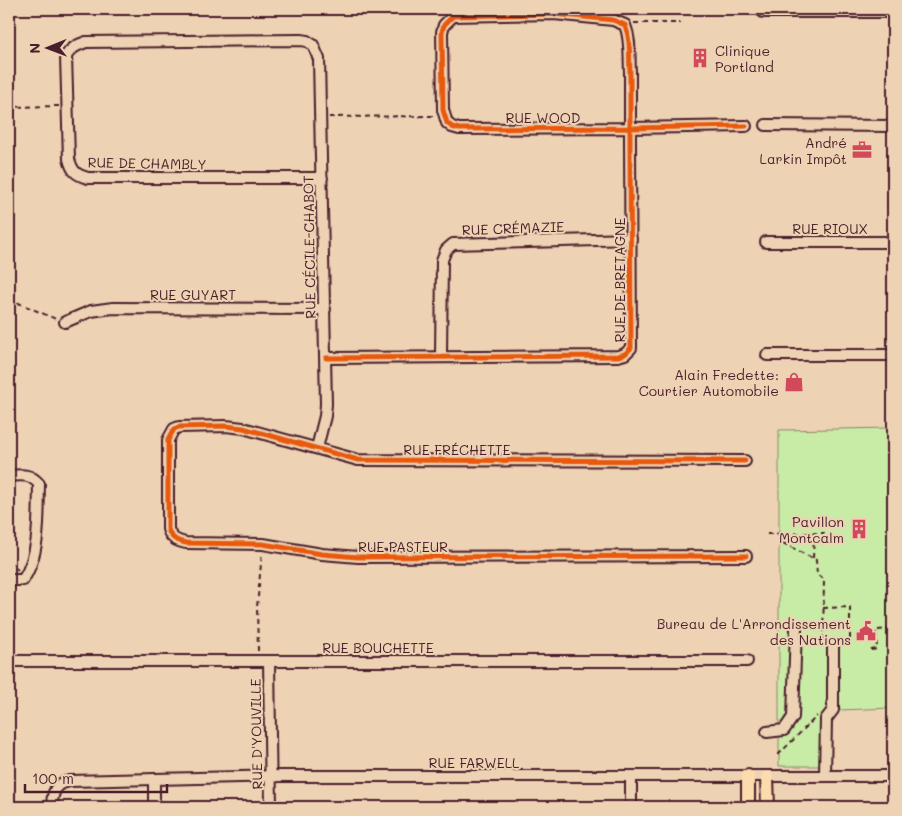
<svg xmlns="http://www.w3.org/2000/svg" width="902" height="816" font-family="Mali,sans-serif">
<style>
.green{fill:#c8eba5;stroke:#898568}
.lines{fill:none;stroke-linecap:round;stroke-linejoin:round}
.minor-casing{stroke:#4a1f2b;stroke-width:14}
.major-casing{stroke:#4a1f2b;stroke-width:16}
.path{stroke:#4a1f2b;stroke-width:2;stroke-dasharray:5 4;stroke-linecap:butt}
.minor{stroke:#edd3b4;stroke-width:10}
.major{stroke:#fcdcac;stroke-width:12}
.cycleway-casing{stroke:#edd3b4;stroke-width:8}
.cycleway{stroke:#e8590c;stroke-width:5}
.labels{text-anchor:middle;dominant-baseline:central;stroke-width:4;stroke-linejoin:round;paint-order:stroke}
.poi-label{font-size:14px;fill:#4a1f2b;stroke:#edd3b4;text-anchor:end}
.street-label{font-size:14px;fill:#4a1f2b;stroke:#edd3b4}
</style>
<rect width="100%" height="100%" fill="#edd3b4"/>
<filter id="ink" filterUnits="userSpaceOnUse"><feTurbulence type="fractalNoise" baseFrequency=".02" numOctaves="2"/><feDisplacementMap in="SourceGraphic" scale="10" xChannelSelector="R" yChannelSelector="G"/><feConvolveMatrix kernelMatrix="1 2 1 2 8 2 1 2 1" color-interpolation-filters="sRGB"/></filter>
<g filter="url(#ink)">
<polygon class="green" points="893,428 893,708 839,710 824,720 822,766 779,766 779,430"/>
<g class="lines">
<defs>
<g id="minor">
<polyline points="763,12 893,12"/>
<polyline points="766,125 893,126"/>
<polyline points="766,242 893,242"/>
<polyline points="65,322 91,311 113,308 325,309"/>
<polyline points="767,355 893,355"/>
<polyline points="441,356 442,260 446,250 453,244 631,239"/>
<path d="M326,358L618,356L625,354L631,348L630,143C630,119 630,96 630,72C629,56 631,40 625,25L613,20L554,14L453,16L444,25L442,32L443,110L447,123L452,127L459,129L630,128L746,126"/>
<path d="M317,448L325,416L326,404L319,59L313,45L307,41L301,40L86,42C77,45 71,48 66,56L69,159C72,171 76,175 88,178H322"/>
<path d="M745,461L358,460L243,428L226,426L179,427L174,429L168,440V529C171,539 177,541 186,543L263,544L322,554L358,557L746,556"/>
<path d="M9,476C21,475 30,473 39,484C38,516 41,552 23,580H9"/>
<polyline points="9,661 747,661"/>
<polyline points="269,661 271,807"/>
<polyline points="767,732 784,730 793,717 796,628"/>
<polyline points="631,776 631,807"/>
<polyline points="825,776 826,719 833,710 833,646"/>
<polyline points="154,779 154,807"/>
<path d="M52,807C52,793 55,783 70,781L282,776H893"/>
</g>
<g id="major">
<polyline points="748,776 748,807"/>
<polyline points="767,777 768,807"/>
</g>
</defs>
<use href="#minor" class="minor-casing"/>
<use href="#major" class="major-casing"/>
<g class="path">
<polyline points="634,23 681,23"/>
<polyline points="9,107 59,106"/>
<polyline points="329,117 434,116"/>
<polyline points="9,299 56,319"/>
<polyline points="767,534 825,533"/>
<polyline points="783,534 783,543 816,560 817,575 824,579 823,644"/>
<polyline points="9,553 9,562 18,570"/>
<polyline points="813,558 814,533"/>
<polyline points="823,608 850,607 850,646"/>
<polyline points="871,650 877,649 876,630 893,629"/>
<polyline points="258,651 257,607 262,553"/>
<polyline points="778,755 817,716"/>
</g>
<use href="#minor" class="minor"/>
<use href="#major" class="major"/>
<defs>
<g id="cycleway">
<path d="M326,358L618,356L625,354L631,348L630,143C630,119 630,96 630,72C629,56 631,40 625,25L613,20L554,14L453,16L444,25L442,32L443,110L447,123L452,127L459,129L630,128L746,126"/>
<path d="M745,461L358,460L243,428L226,426L179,427L174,429L168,440V529C171,539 177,541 186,543L263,544L322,554L358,557L746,556"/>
</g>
</defs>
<use href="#cycleway" class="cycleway-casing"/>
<use href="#cycleway" class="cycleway"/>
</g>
</g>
<defs>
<symbol id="building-bare" viewBox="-9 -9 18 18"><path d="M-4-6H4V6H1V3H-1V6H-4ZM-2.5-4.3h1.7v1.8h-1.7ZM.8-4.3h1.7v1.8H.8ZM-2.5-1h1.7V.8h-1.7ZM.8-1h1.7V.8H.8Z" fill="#d1495b" stroke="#edd3b4" stroke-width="2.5" paint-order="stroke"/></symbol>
<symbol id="office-bare" viewBox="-9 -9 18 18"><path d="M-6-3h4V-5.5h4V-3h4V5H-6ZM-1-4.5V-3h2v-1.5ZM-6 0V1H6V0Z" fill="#d1495b" stroke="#edd3b4" stroke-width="2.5" paint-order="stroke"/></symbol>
<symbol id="shop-bare" viewBox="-9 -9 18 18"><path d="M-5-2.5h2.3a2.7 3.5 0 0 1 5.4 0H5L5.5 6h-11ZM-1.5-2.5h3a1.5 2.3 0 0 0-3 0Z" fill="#d1495b" stroke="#edd3b4" stroke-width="2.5" paint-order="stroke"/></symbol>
<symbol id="civic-bare" viewBox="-9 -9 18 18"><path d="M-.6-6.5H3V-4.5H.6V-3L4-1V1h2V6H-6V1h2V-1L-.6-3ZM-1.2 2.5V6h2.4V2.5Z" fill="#d1495b" stroke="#edd3b4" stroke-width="2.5" paint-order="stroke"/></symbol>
</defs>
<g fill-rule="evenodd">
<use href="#building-bare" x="686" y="44" width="28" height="28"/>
<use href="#office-bare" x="848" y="136" width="28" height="28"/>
<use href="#shop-bare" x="780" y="368" width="28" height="28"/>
<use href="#building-bare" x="845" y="515" width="28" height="28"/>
<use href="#civic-bare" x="852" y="617" width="28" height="28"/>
</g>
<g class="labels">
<g class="poi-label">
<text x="715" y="50" text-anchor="start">Clinique<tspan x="715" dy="16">Portland</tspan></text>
<text x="847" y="142">André<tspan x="847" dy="16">Larkin Impôt</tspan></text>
<text x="779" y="374">Alain Fredette:<tspan x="779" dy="16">Courtier Automobile</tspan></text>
<text x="844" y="521">Pavillon<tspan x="844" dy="16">Montcalm</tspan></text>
<text x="851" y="623">Bureau de L'Arrondissement<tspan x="851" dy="16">des Nations</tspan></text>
</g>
<g class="street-label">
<text x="543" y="117">RUE WOOD</text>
<text transform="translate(147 163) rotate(1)">RUE DE CHAMBLY</text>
<text transform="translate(513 228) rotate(-2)">RUE CRÉMAZIE</text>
<text x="830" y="228">RUE RIOUX</text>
<text transform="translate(309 247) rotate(-91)">RUE CÉCILE-CHABOT</text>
<text transform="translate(619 280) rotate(-90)">RUE DE BRETAGNE</text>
<text x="193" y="294">RUE GUYART</text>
<text x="457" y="449">RUE FRÉCHETTE</text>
<text x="403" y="546">RUE PASTEUR</text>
<text x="378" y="647">RUE BOUCHETTE</text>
<text transform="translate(256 734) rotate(-91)">RUE D'YOUVILLE</text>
<text x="474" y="762">RUE FARWELL</text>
</g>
</g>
<rect width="902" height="816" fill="none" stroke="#edd3b4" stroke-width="30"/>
<rect x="15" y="15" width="872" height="786" fill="none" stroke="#4a1f2b" stroke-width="2" filter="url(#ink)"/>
<g transform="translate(48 48) rotate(269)" stroke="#edd3b4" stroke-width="4" paint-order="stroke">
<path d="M0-4L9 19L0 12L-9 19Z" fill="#4a1f2b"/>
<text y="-8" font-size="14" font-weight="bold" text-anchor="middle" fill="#4a1f2b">N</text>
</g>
<path d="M25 784v8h142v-8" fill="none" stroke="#4a1f2b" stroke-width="2.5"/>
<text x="32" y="784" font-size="15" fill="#4a1f2b" stroke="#edd3b4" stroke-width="4" paint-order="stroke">100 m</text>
</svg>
